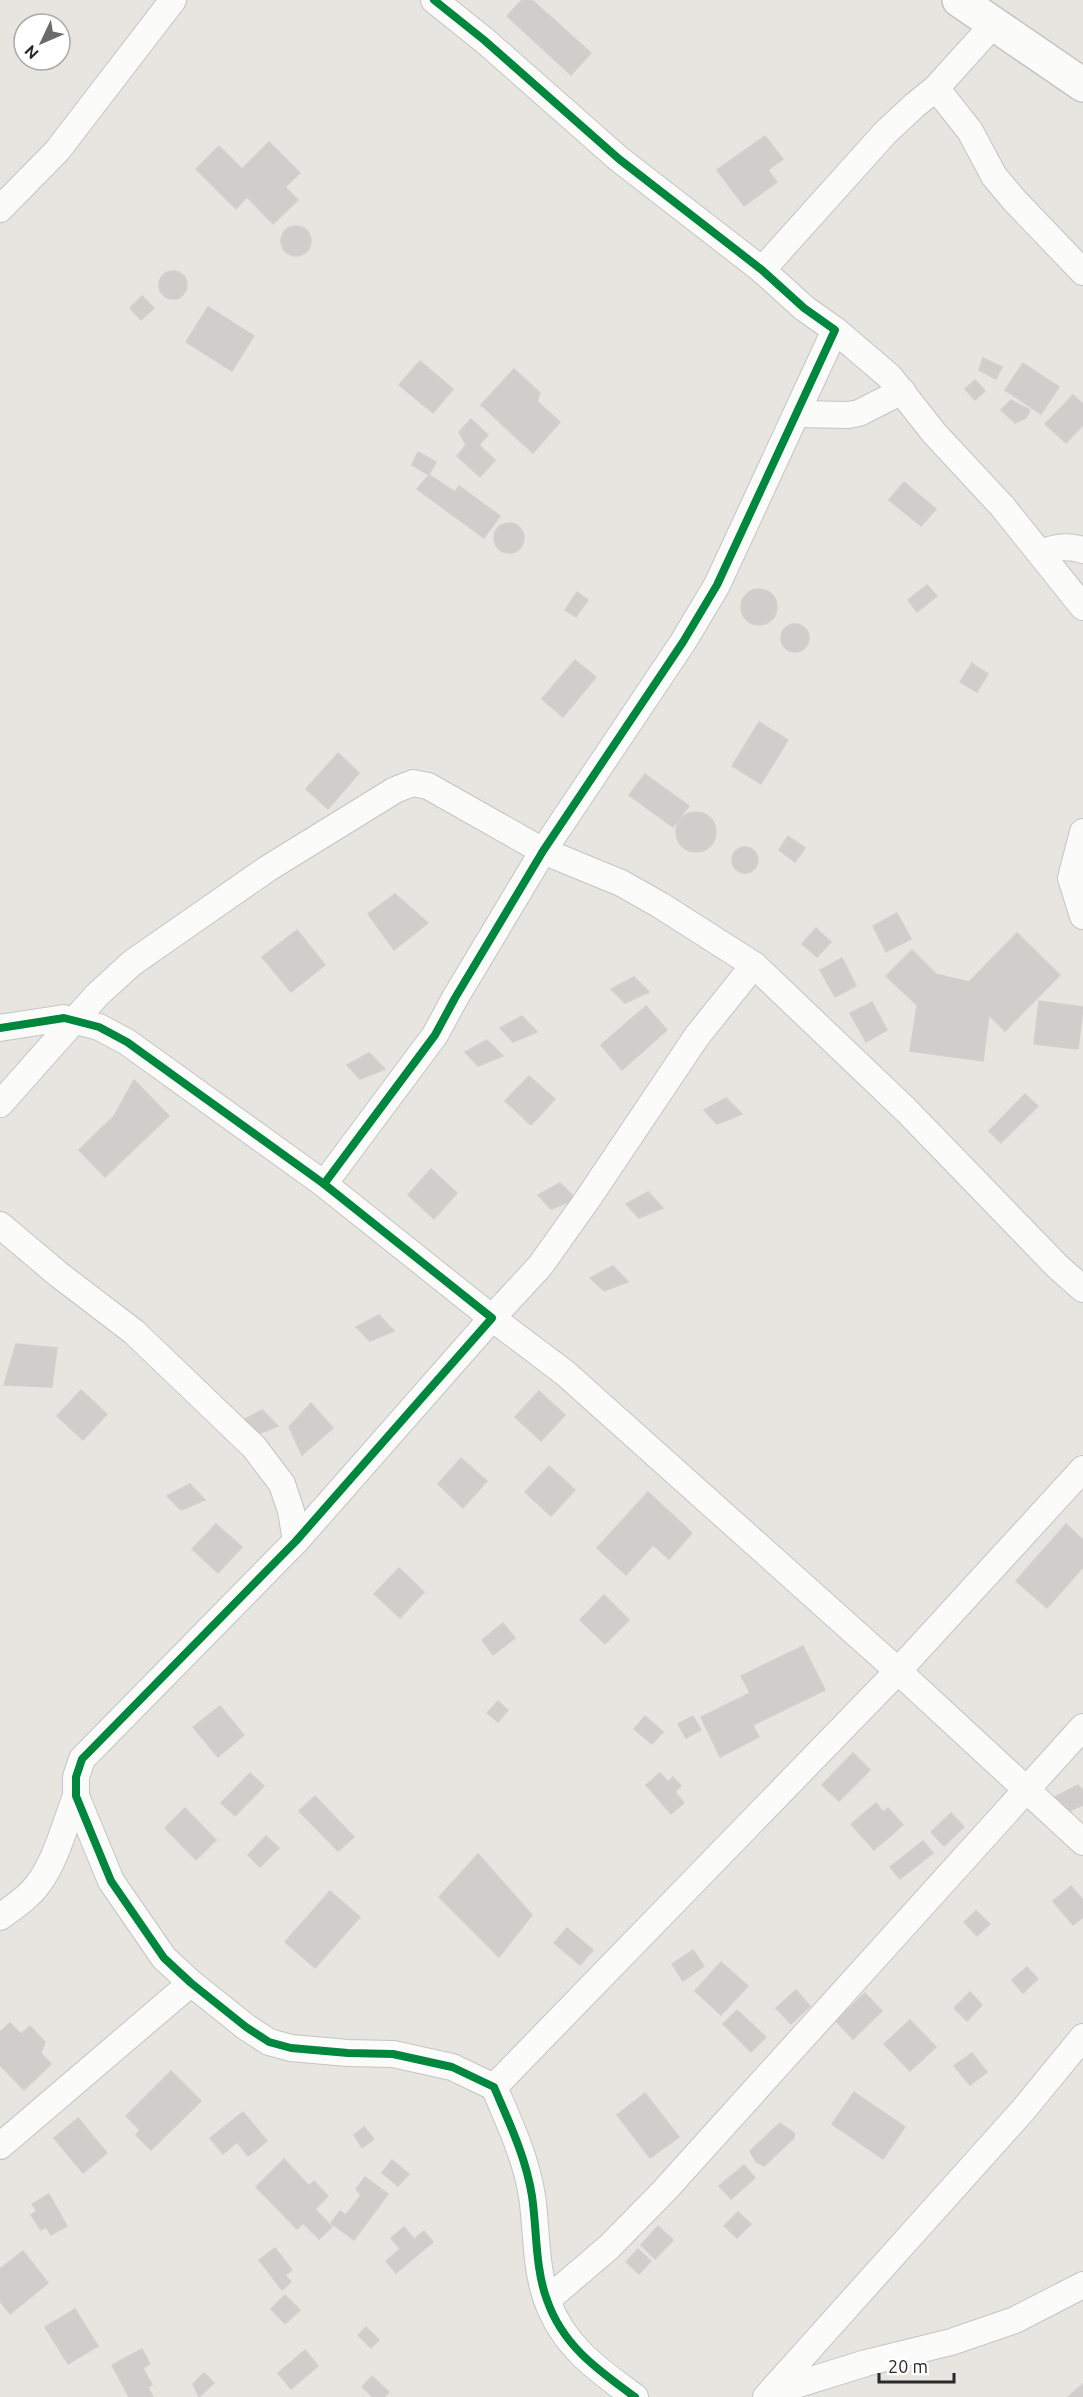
<svg xmlns="http://www.w3.org/2000/svg" width="1083" height="2397" font-family="Ubuntu,sans-serif">
<style>
.building{fill:#cfceca;stroke:#d1d0cc;stroke-width:1.5}
.lines{fill:none;stroke-linecap:round;stroke-linejoin:round}
.minor-casing{stroke:#c4c4c4;stroke-width:28}
.secondary-casing{stroke:#c4c4c4;stroke-width:36}
.minor{stroke:#fbfbfa;stroke-width:26}
.secondary{stroke:#fbfbfa;stroke-width:33}
.cycleway-casing{stroke:#fff;stroke-width:11}
.cycleway{stroke:#00873e;stroke-width:8}
</style>
<rect width="100%" height="100%" fill="#e6e5e0"/>
<g class="building">
<polygon points="522,0 532,0 591,53 571,75 507,16"/>
<polygon points="765,136 783,159 768,170 777,182 744,206 717,170"/>
<polygon points="269,142 300,173 285,187 298,200 273,224 247,197 236,209 196,169 219,146 242,169"/>
<circle cx="296" cy="241" r="15"/>
<circle cx="173" cy="285" r="14"/>
<polygon points="142,296 154,308 141,320 130,308"/>
<polygon points="208,307 254,336 232,371 186,342"/>
<polygon points="983,358 1002,367 996,379 979,370"/>
<polygon points="420,361 453,389 433,413 399,385"/>
<polygon points="1023,363 1059,387 1041,414 1005,390"/>
<polygon points="514,369 540,393 537,401 560,422 533,453 481,405"/>
<polygon points="975,380 985,391 975,400 965,389"/>
<polygon points="1073,395 1083,404 1083,425 1066,443 1045,424"/>
<polygon points="1011,400 1030,410 1026,418 1015,423 1001,410"/>
<polygon points="471,419 488,435 479,445 495,460 480,477 457,456 466,445 459,432"/>
<polygon points="418,452 436,462 429,475 412,465"/>
<polygon points="429,475 455,492 443,508 417,489"/>
<polygon points="904,482 936,509 921,526 889,500"/>
<polygon points="459,486 500,516 484,538 443,508"/>
<circle cx="509" cy="538" r="15"/>
<polygon points="927,585 937,596 917,612 908,600"/>
<circle cx="759" cy="607" r="18"/>
<polygon points="577,592 588,600 576,617 565,610"/>
<circle cx="795" cy="638" r="14"/>
<polygon points="575,660 596,677 563,717 542,699"/>
<polygon points="972,663 988,674 977,692 960,682"/>
<polygon points="759,722 788,740 761,784 732,766"/>
<polygon points="338,753 359,773 328,809 306,789"/>
<polygon points="645,774 689,806 673,827 629,795"/>
<circle cx="696" cy="832" r="20"/>
<polygon points="788,836 805,848 795,862 779,850"/>
<circle cx="745" cy="860" r="13"/>
<polygon points="395,894 428,923 394,950 368,914"/>
<polygon points="897,913 911,939 886,952 873,926"/>
<polygon points="816,928 831,942 817,957 802,944"/>
<polygon points="297,930 325,965 291,992 262,957"/>
<polygon points="1017,933 1060,975 1005,1031 989,1015 983,1061 910,1051 917,1005 886,976 912,950 936,974 969,982"/>
<polygon points="842,958 856,986 835,997 820,970"/>
<polygon points="634,977 649,992 625,1003 611,989"/>
<polygon points="1039,1001 1083,1007 1078,1049 1034,1044"/>
<polygon points="872,1002 887,1030 866,1042 850,1013"/>
<polygon points="646,1006 667,1030 622,1070 601,1045"/>
<polygon points="522,1016 537,1032 513,1042 500,1028"/>
<polygon points="487,1040 503,1056 478,1066 465,1052"/>
<polygon points="369,1053 385,1069 360,1079 347,1065"/>
<polygon points="529,1076 555,1099 531,1125 505,1101"/>
<polygon points="134,1080 169,1116 105,1177 79,1150 114,1116"/>
<polygon points="1025,1094 1038,1106 1001,1143 989,1131"/>
<polygon points="726,1098 742,1114 717,1124 704,1110"/>
<polygon points="431,1169 457,1193 434,1219 408,1195"/>
<polygon points="560,1183 576,1199 551,1209 538,1195"/>
<polygon points="648,1192 663,1208 639,1218 626,1204"/>
<polygon points="613,1266 628,1282 604,1291 590,1278"/>
<polygon points="379,1315 394,1331 370,1341 356,1327"/>
<polygon points="16,1344 57,1348 52,1387 4,1385"/>
<polygon points="81,1390 107,1414 83,1440 57,1416"/>
<polygon points="539,1391 565,1415 541,1441 515,1417"/>
<polygon points="311,1403 333,1428 302,1455 289,1427"/>
<polygon points="262,1410 278,1426 253,1436 240,1422"/>
<polygon points="461,1458 487,1481 463,1508 438,1484"/>
<polygon points="549,1466 575,1490 551,1516 525,1492"/>
<polygon points="190,1484 205,1500 181,1510 167,1496"/>
<polygon points="648,1492 692,1533 669,1559 653,1545 626,1575 597,1548"/>
<polygon points="216,1524 242,1547 218,1573 192,1549"/>
<polygon points="1066,1524 1083,1540 1083,1567 1047,1608 1016,1581"/>
<polygon points="399,1568 424,1592 400,1618 374,1594"/>
<polygon points="604,1595 629,1620 605,1644 580,1620"/>
<polygon points="503,1623 515,1638 493,1655 482,1640"/>
<polygon points="803,1646 825,1690 753,1725 759,1737 720,1757 701,1717 750,1693 741,1676"/>
<polygon points="498,1701 508,1710 498,1722 487,1713"/>
<polygon points="220,1706 244,1735 218,1757 193,1727"/>
<polygon points="645,1716 663,1732 652,1744 634,1729"/>
<polygon points="693,1716 701,1730 686,1738 678,1724"/>
<polygon points="853,1753 870,1770 839,1801 822,1785"/>
<polygon points="250,1773 264,1786 235,1816 221,1803"/>
<polygon points="660,1773 668,1782 673,1777 681,1786 675,1792 684,1803 671,1814 646,1785"/>
<polygon points="1078,1785 1083,1790 1083,1805 1069,1811 1055,1797"/>
<polygon points="315,1796 354,1837 338,1851 299,1811"/>
<polygon points="876,1803 883,1812 888,1808 903,1825 874,1850 851,1824"/>
<polygon points="185,1808 216,1840 196,1860 165,1828"/>
<polygon points="951,1813 964,1827 944,1846 931,1832"/>
<polygon points="266,1836 279,1848 260,1867 248,1855"/>
<polygon points="923,1841 933,1853 900,1879 890,1867"/>
<polygon points="478,1854 532,1915 499,1957 439,1897"/>
<polygon points="1071,1886 1083,1900 1083,1917 1073,1925 1053,1901"/>
<polygon points="330,1891 360,1917 315,1968 285,1942"/>
<polygon points="976,1911 990,1924 977,1936 964,1922"/>
<polygon points="567,1928 593,1950 580,1965 554,1943"/>
<polygon points="693,1950 704,1966 683,1981 672,1964"/>
<polygon points="721,1962 748,1986 721,2015 695,1991"/>
<polygon points="1027,1967 1038,1979 1023,1993 1012,1980"/>
<polygon points="796,1990 810,2006 791,2024 776,2008"/>
<polygon points="970,1992 982,2005 967,2021 954,2008"/>
<polygon points="865,1993 882,2011 853,2039 836,2021"/>
<polygon points="737,2010 766,2037 751,2052 723,2024"/>
<polygon points="910,2020 936,2047 910,2071 884,2044"/>
<polygon points="10,2023 21,2034 30,2026 45,2042 41,2053 51,2064 24,2090 0,2065 0,2032"/>
<polygon points="972,2053 987,2072 970,2085 954,2066"/>
<polygon points="171,2071 201,2101 151,2150 136,2135 140,2130 126,2116"/>
<polygon points="854,2092 905,2127 883,2159 832,2124"/>
<polygon points="645,2093 679,2137 650,2158 617,2115"/>
<polygon points="243,2112 267,2141 248,2156 237,2142 223,2154 210,2138"/>
<polygon points="78,2118 107,2153 83,2173 54,2138"/>
<polygon points="780,2123 794,2133 794,2138 764,2166 756,2162 750,2151"/>
<polygon points="364,2127 374,2139 362,2148 354,2135"/>
<polygon points="284,2159 309,2186 314,2181 328,2196 315,2209 332,2227 319,2239 303,2223 297,2229 256,2187"/>
<polygon points="392,2160 409,2174 398,2186 382,2173"/>
<polygon points="744,2165 755,2178 731,2199 719,2186"/>
<polygon points="365,2177 388,2194 354,2240 331,2223 340,2211 346,2215 361,2195 356,2189"/>
<polygon points="49,2194 67,2226 51,2235 46,2227 41,2230 31,2215 37,2211 32,2204"/>
<polygon points="738,2212 751,2224 737,2238 724,2226"/>
<polygon points="658,2226 673,2240 655,2259 641,2245"/>
<polygon points="404,2227 414,2239 424,2231 433,2242 396,2273 386,2261 400,2249 391,2238"/>
<polygon points="275,2248 292,2270 285,2275 291,2282 282,2290 259,2260"/>
<polygon points="638,2249 651,2261 639,2274 626,2262"/>
<polygon points="23,2251 48,2283 10,2314 0,2301 0,2269"/>
<polygon points="285,2295 300,2310 285,2324 271,2309"/>
<polygon points="75,2309 98,2346 68,2364 45,2327"/>
<polygon points="366,2327 379,2340 371,2348 358,2335"/>
<polygon points="142,2349 150,2364 143,2368 152,2385 148,2387 153,2397 129,2397 112,2365"/>
<polygon points="305,2350 318,2366 291,2389 278,2373"/>
<polygon points="204,2373 214,2383 199,2397 193,2384"/>
<polygon points="372,2376 389,2392 384,2397 373,2397 362,2387"/>
<polygon points="1083,2384 1083,2397 1068,2397"/>
</g>
<g class="lines">
<defs>
<g id="minor">
<polyline points="936,88 970,131 994,176 1014,200 1083,272"/>
<polyline points="0,209 57,151 173,0"/>
<polyline points="762,270 885,133 915,105 936,88 993,25"/>
<polyline points="835,330 890,377 934,433 1002,506 1083,607"/>
<polyline points="797,414 848,415 859,413 902,391"/>
<path d="M1041,553C1056,547 1067,545 1083,550"/>
<polyline points="1083,832 1071,878 1083,916"/>
<polyline points="754,965 697,1036 587,1200 540,1266 492,1318 565,1373 898,1671 1083,1842"/>
<path d="M0,1028L64,1018L99,1027L127,1042L324,1184L492,1318L296,1541L82,1759L76,1777V1796L111,1881L164,1958L191,1983L246,2027L269,2042L291,2048L348,2053L393,2054L452,2067L494,2087C509,2122 526,2158 532,2196C537,2230 535,2268 547,2300C563,2346 598,2370 635,2397"/>
<polyline points="0,1104 97,995 132,963 267,869 395,790 413,783 428,786 543,851 621,883 660,905 754,965 906,1110 1058,1267 1083,1289"/>
<polyline points="324,1184 435,1035 455,998 543,851 683,642 717,585 835,330 804,308 762,270 619,159 484,40 434,0"/>
<polyline points="0,1225 58,1274 134,1332 254,1447 282,1484 291,1511 296,1541"/>
<path d="M0,1917C14,1907 29,1897 39,1883C57,1858 65,1824 76,1796"/>
<polyline points="494,2087 898,1671 1083,1469"/>
<polyline points="0,2146 191,1983"/>
<polyline points="547,2300 609,2247 664,2191 1083,1727"/>
<polyline points="773,2392 866,2363 951,2342 1015,2320 1083,2285"/>
<polyline points="766,2397 1024,2109 1083,2037"/>
</g>
<polyline id="secondary" points="959,0 1083,85"/>
</defs>
<use href="#minor" class="minor-casing"/>
<use href="#secondary" class="secondary-casing"/>
<use href="#minor" class="minor"/>
<use href="#secondary" class="secondary"/>
<defs>
<g id="cycleway">
<path d="M0,1028L64,1018L99,1027L127,1042L324,1184L492,1318L296,1541L82,1759L76,1777V1796L111,1881L164,1958L191,1983L246,2027L269,2042L291,2048L348,2053L393,2054L452,2067L494,2087C509,2122 526,2158 532,2196C537,2230 535,2268 547,2300C563,2346 598,2370 635,2397"/>
<polyline points="324,1184 435,1035 455,998 543,851 683,642 717,585 835,330 804,308 762,270 619,159 484,40 434,0"/>
</g>
</defs>
<use href="#cycleway" class="cycleway-casing"/>
<use href="#cycleway" class="cycleway"/>
</g>
<g transform="translate(42 42) rotate(226)"><circle r="28" fill="#ffffff" stroke="#a9a9a9" stroke-width="1.5"/>
<path d="M0-4.5L10 22L0 15L-10 22Z" fill="#6b6b69"/>
<text y="-9" font-size="16" font-weight="bold" text-anchor="middle" fill="#292929">N</text>
</g>
<path d="M879 2373v9h75v-9" fill="none" stroke="#292929" stroke-width="3"/>
<text x="888" y="2373" font-size="18" fill="#292929" stroke="#ffffff" stroke-width="4.5" paint-order="stroke">20 m</text>
</svg>
